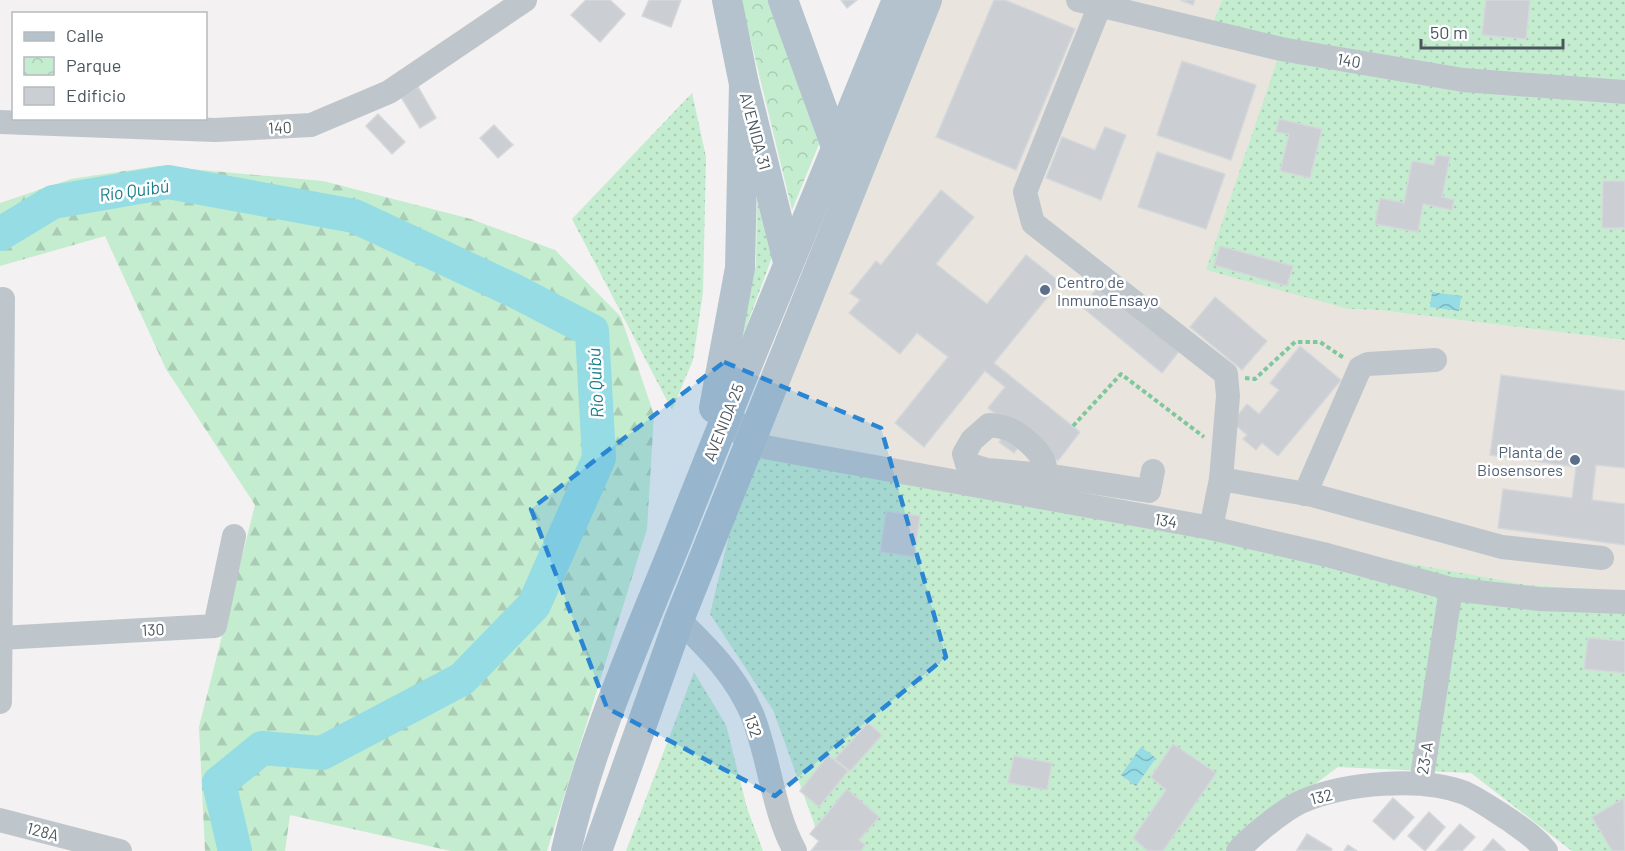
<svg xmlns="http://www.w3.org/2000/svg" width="1625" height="851" font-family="Barlow,sans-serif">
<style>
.commercial{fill:#e9e5de}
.grass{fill:url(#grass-dots)}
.forest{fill:url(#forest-firs)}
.park{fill:url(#park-crowns)}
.water{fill:url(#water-waves)}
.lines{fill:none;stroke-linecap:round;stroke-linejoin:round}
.river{stroke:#95dce5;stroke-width:34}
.building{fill:#cbced2;stroke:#d5d8db;stroke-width:1.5}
.path{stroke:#7fc79c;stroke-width:4;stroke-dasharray:4.5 3;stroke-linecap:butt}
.minor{stroke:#bec6cc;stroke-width:24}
.major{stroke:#b3c2cc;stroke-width:30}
.marked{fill:#2a86d3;fill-opacity:0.2;stroke:#2a86d3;stroke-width:4.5;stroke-dasharray:12 8;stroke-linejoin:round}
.service-dot{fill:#5c6f8a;stroke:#fff;stroke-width:2}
.labels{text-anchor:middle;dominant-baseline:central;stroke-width:5;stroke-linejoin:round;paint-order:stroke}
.street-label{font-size:16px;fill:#4a565c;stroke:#fff}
.service-label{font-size:16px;fill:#4e5e75;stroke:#fff;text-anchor:start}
.water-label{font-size:18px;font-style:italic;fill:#197f8b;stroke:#fff}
</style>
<defs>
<pattern id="grass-dots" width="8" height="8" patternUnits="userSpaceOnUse" patternTransform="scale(1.5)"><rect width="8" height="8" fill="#c4eccf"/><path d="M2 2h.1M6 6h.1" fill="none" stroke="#aaccb4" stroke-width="1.8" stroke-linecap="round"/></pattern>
<pattern id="forest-firs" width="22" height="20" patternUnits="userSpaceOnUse" patternTransform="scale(1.5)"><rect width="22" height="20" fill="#c4eccf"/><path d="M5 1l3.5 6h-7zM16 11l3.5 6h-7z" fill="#aaccb4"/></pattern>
<pattern id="park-crowns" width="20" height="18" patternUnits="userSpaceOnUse" patternTransform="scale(1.5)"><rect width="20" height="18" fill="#c4eccf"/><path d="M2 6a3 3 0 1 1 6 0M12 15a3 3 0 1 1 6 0" fill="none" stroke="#aaccb4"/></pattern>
<pattern id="water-waves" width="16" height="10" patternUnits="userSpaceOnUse" patternTransform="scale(1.5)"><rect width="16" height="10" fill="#95dce5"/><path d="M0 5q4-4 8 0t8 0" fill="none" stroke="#7cb5bd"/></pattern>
</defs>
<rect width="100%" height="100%" fill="#f3f1f1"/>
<polygon class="commercial" points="927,0 1222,0 1210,30 1281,49 1349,309 1378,310 1625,340 1625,591 1528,585 1267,541 751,444"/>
<g class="grass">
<polygon points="1222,0 1625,0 1625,340 1378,310 1349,309 1206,270 1281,49 1210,30"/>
<polygon points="692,93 706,157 703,292 693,360 672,410 572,219"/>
<polygon points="757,192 772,257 740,344 756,264"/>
<polygon points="751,444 1528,585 1625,591 1625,851 1572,851 1471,773 1338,767 1225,851 824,851 773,710 710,614"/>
<polygon points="694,672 726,725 747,808 763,851 626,851"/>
</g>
<polygon class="forest" points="158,166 323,181 471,219 555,250 621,317 654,415 647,529 547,851 451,851 290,815 285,851 205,851 199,727 255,505 166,369 105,236 0,266 0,203 71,179"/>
<polygon class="park" points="741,0 769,0 819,144 792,210"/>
<g class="water">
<polygon points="1432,292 1461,296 1459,311 1430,307"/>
<polygon points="1141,747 1156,758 1136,786 1121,775"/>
</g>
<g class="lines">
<polyline class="river" points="0,234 53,202 168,182 354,216 515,291 592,331 599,458 534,605 462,679 322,753 262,748 219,783 235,851"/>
</g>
<g class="building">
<polygon points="586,0 610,0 625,14 600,42 571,15"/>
<polygon points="649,0 681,0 671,27 642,16"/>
<polygon points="841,0 857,0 847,8"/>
<polygon points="994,0 1005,0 1075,29 1016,170 936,137"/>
<polygon points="1180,0 1195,0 1193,5"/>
<polygon points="1486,0 1530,0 1526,39 1482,35"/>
<polygon points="1182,61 1256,85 1231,160 1157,135"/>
<polygon points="418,87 436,118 420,128 401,97"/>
<polygon points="378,114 405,142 392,154 366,126"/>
<polygon points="1279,119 1322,129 1310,178 1280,171 1289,134 1276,132"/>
<polygon points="494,125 513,145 498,158 480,138"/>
<polygon points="1105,127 1126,135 1101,200 1046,178 1062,137 1095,150"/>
<polygon points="1157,152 1225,174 1206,229 1138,207"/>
<polygon points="1436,155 1450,157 1442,197 1454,200 1452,210 1423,204 1418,232 1375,224 1380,198 1404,203 1412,161 1434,165"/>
<polygon points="1603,181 1625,181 1625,228 1602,228"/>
<polygon points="941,190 974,217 936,264 987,304 1026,255 1060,282 994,363 1080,432 1058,461 1028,436 1014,453 999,442 1011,427 988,408 1005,387 985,371 924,447 895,423 948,357 917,333 900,354 849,313 860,300 850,293 876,261 881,265"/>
<polygon points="1220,246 1293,266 1287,286 1214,265"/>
<polygon points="1100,285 1180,350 1162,373 1082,307"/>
<polygon points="1215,297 1267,341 1242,370 1190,327"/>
<polygon points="1300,346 1341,380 1278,456 1262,443 1256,450 1243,439 1247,435 1232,422 1247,404 1259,414 1279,390 1270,383"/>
<polygon points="1501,375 1625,391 1625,468 1596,465 1592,500 1625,504 1625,545 1498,528 1503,489 1572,498 1576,467 1490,455"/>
<polygon points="886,511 920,516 914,557 880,552"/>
<polygon points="1588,638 1625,641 1625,673 1584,669"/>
<polygon points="868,723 882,735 850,771 835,759"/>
<polygon points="1173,744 1216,773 1163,851 1148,851 1133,838 1166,790 1151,777"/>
<polygon points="828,755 848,771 819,807 800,791"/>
<polygon points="1014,756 1052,763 1047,790 1008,783"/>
<polygon points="847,789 879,817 859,840 865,845 861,851 811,851 819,841 810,834"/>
<polygon points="1393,798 1414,817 1394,840 1373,821"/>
<polygon points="1624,798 1625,851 1612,851 1592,817"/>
<polygon points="1429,812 1445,827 1425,851 1408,836"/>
<polygon points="1460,824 1475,837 1462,851 1436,851"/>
<polygon points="1307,834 1332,849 1331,851 1297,850"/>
<polygon points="1493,839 1505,850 1505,851 1483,851"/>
<polygon points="1348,845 1357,851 1344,851"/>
</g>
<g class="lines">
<g class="path">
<polyline points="1245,378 1255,379 1295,342 1320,342 1344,358"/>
<polyline points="1073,426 1121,374 1204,437"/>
</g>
<g class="minor">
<polyline points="1078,0 1281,49 1463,80 1625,92"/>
<polyline points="1100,5 1025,192 1033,223 1226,374 1228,396 1221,479"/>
<polyline points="0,122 215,130 311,125 389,92 525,0"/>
<path d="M730,405C736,432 742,442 770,448L1211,528L1327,555L1451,589L1539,599L1625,602"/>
<polyline points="1305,494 1360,368 1368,364 1435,360"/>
<path d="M1041,497C1047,469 1050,461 1027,441C1013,429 1007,427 989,425L972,440L964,454L967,464L987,470L1046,475L1149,491L1153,471"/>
<polyline points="1211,528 1221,479 1312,495 1502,547 1602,558"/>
<path d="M679,620C709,649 735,675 752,714C770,759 772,809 795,851"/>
<polyline points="0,638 215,626 234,536"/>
<polyline points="0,702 3,299"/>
<polyline points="1421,783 1451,589"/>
<polyline points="0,820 120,851"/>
<path d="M1238,851C1250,837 1286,808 1303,801C1346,783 1421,776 1465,793C1480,800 1494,810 1508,819C1522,829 1535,837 1546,851"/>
</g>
<g class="major">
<polyline points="727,0 744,84 788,262"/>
<polyline points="783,0 839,155"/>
<polyline points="714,408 740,268 744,84"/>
<path d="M566,851C590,744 636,642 677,540C748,359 824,180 897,0"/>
<polyline points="597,851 679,620 927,0"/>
</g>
</g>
<path class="marked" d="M724,362L881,428L946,657L775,796L607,708L531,509Z"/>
<g class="service-dot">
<circle cx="1045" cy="290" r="6"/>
<circle cx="1575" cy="460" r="6"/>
</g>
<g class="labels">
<g class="street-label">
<text transform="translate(1349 60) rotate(9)">140</text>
<text transform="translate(280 127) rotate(-3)">140</text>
<text transform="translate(756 131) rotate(75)">AVENIDA 31</text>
<text transform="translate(723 422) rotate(-68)">AVENIDA 25</text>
<text transform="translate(1166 520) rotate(10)">134</text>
<text transform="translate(153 629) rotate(-3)">130</text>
<text transform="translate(754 726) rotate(72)">132</text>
<text transform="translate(1424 758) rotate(-81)">23-A</text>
<text transform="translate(1321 796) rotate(-14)">132</text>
<text transform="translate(43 831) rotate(15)">128A</text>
</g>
<g class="service-label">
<text x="1057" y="281">Centro de<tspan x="1057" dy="18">InmunoEnsayo</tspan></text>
<text x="1563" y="451" text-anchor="end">Planta de<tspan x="1563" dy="18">Biosensores</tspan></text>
</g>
<g class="water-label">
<text transform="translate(134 190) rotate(-8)">Río Quibú</text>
<text transform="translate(595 383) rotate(-93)">Río Quibú</text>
</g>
</g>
<rect x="12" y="12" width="195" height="108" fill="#ffffff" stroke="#b7bbbe" stroke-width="1.5"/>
<rect x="24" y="32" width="30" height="9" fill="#b3c2cc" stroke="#b7bbbe" stroke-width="1.5"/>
<text x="66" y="42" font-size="18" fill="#4a565c">Calle</text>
<rect x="24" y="57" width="30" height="18" fill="url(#park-crowns)" stroke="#b7bbbe" stroke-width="1.5"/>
<text x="66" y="72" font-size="18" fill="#4a565c">Parque</text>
<rect x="24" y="87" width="30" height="18" fill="#cbced2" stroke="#b7bbbe" stroke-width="1.5"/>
<text x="66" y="102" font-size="18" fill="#4a565c">Edificio</text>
<path d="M1421 39v9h142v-9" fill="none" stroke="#4a565c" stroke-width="3"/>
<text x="1430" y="39" font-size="18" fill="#4a565c" stroke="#ffffff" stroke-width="4.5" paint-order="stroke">50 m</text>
</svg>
